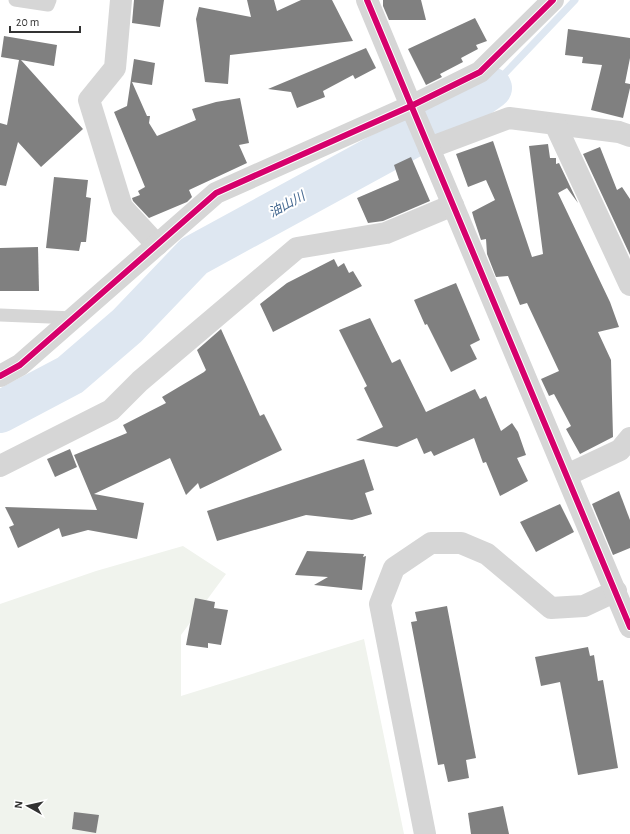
<svg xmlns="http://www.w3.org/2000/svg" width="630" height="834" font-family="'Alegreya Sans','Noto Sans JP',sans-serif">
<style>
.green{fill:#f0f3ed}
.lines{fill:none;stroke-linecap:round;stroke-linejoin:round}
.stream{stroke:#dee7f1;stroke-width:7}
.river{stroke:#dee7f1;stroke-width:42}
.building{fill:#808080}
.service{stroke:#d6d6d6;stroke-width:13}
.minor{stroke:#d6d6d6;stroke-width:22}
.tertiary{stroke:#d6d6d6;stroke-width:22}
.cycleway-casing{stroke:#fff;stroke-width:8}
.cycleway{stroke:#d6006c;stroke-width:6}
.labels{text-anchor:middle;dominant-baseline:central;stroke-width:4;stroke-linejoin:round;paint-order:stroke}
.water-label{font-size:13px;font-style:italic;fill:#446890;stroke:#fff}
</style>
<rect width="100%" height="100%" fill="#fff"/>
<polygon class="green" points="183,546 226,574 181,635 181,696 364,639 404,834 0,834 0,604 96,571"/>
<g class="lines">
<polyline class="stream" points="491,88 575,0"/>
<polyline class="river" points="0,412 70,375 127,326 194,256 456,113 491,88"/>
</g>
<g class="building">
<polygon points="134,0 164,0 160,27 132,23"/>
<polygon points="247,0 274,0 277,11 301,0 332,0 353,41 230,55 228,84 205,82 196,19 199,7 251,17"/>
<polygon points="383,0 421,0 426,20 389,20 383,6"/>
<polygon points="475,18 487,41 476,45 478,49 461,58 463,62 440,74 442,77 426,85 408,49"/>
<polygon points="568,29 630,38 630,58 625,83 630,84 630,88 623,118 591,110 602,65 582,63 583,57 565,55"/>
<polygon points="4,36 57,45 54,66 21,60 83,129 41,167 18,142 6,186 0,185 0,123 7,125 19,60 1,57"/>
<polygon points="366,48 376,68 355,79 353,75 323,91 325,97 297,108 291,92 268,89"/>
<polygon points="134,59 155,63 152,85 132,82 147,116 150,116 149,123 157,136 196,120 192,109 216,102 240,98 249,143 239,145 247,163 189,190 192,197 187,202 149,218 133,201 132,198 140,195 138,191 145,187 114,112 127,106"/>
<polygon points="493,141 532,257 543,254 529,146 548,144 550,158 556,158 556,164 559,163 578,203 567,188 558,193 610,302 619,327 598,332 611,360 613,437 580,454 566,429 571,426 554,394 549,396 541,379 559,371 527,303 520,305 508,276 496,277 487,254 486,239 481,240 474,219 472,212 495,200 486,180 468,187 456,154"/>
<polygon points="600,147 617,190 622,187 630,199 630,255 583,154"/>
<polygon points="411,157 430,201 383,221 368,223 357,198 399,180 394,165"/>
<polygon points="54,177 88,180 86,197 91,198 86,242 81,242 79,251 46,248"/>
<polygon points="38,247 39,291 0,291 0,248"/>
<polygon points="334,259 338,267 344,263 349,273 353,271 362,286 273,332 260,304 287,283"/>
<polygon points="456,283 480,340 470,345 477,359 451,372 427,324 425,325 414,300"/>
<polygon points="370,318 392,363 400,359 426,412 475,389 480,399 486,396 501,431 512,423 518,432 526,455 517,458 528,481 500,496 486,462 483,463 474,438 434,456 431,451 424,454 417,438 397,447 356,440 383,427 364,388 367,386 339,330"/>
<polygon points="221,329 260,416 264,414 282,450 200,489 198,483 186,495 170,458 94,494 144,503 137,539 88,530 62,537 59,528 18,548 9,527 14,525 5,507 97,510 74,455 127,433 123,425 166,403 162,397 204,372 206,370 197,350"/>
<polygon points="70,449 77,467 55,477 47,459"/>
<polygon points="364,459 374,490 365,493 372,514 352,520 306,515 217,541 207,511"/>
<polygon points="619,491 630,520 630,548 613,555 592,504"/>
<polygon points="560,504 574,532 536,552 520,522"/>
<polygon points="307,551 364,554 363,557 366,556 362,590 314,585 328,577 295,575"/>
<polygon points="195,598 215,602 214,608 228,610 221,645 208,643 208,648 186,645"/>
<polygon points="447,606 476,758 466,760 469,778 448,782 444,764 438,765 411,622 417,621 415,612"/>
<polygon points="588,647 590,656 594,655 598,681 603,680 618,768 578,775 560,682 541,686 535,657"/>
<polygon points="503,806 509,834 471,834 468,813"/>
<polygon points="74,812 99,815 96,833 72,829"/>
</g>
<g class="lines">
<g class="service">
<polyline points="15,0 48,5 50,0"/>
<polyline points="0,315 74,318"/>
</g>
<g class="minor">
<polyline points="121,0 115,68 89,100 122,207 157,245"/>
<polyline points="411,106 429,148 509,118 619,132 630,136"/>
<polyline points="555,124 630,285"/>
<polyline points="0,376 20,365 216,193 411,106 480,72 553,0"/>
<polyline points="0,466 111,410 140,381 297,248 386,233 453,205"/>
<polyline points="567,475 620,450 630,438"/>
<polyline points="425,834 380,604 394,568 431,543 461,543 487,554 551,608 584,606 616,591"/>
</g>
<g class="tertiary">
<polyline points="367,0 411,106"/>
<polyline points="429,148 630,627"/>
</g>
<defs>
<g id="cycleway">
<polyline points="367,0 630,627"/>
<polyline points="0,376 20,365 216,193 411,106 480,72 553,0"/>
</g>
</defs>
<use href="#cycleway" class="cycleway-casing"/>
<use href="#cycleway" class="cycleway"/>
</g>
<g class="labels">
<g class="water-label">
<text transform="translate(287 205) rotate(-29)">油山川</text>
</g>
</g>
<g transform="translate(28 806) rotate(278)" stroke="#ffffff" stroke-width="3" paint-order="stroke">
<path d="M0-3L7 15L0 10L-7 15Z" fill="#323232"/>
<text y="-6" font-size="11" font-weight="bold" text-anchor="middle" fill="#323232">N</text>
</g>
<path d="M10 26v6h70v-6" fill="none" stroke="#323232" stroke-width="2"/>
<text x="16" y="26" font-size="12" fill="#323232" stroke="#ffffff" stroke-width="3" paint-order="stroke">20 m</text>
</svg>
